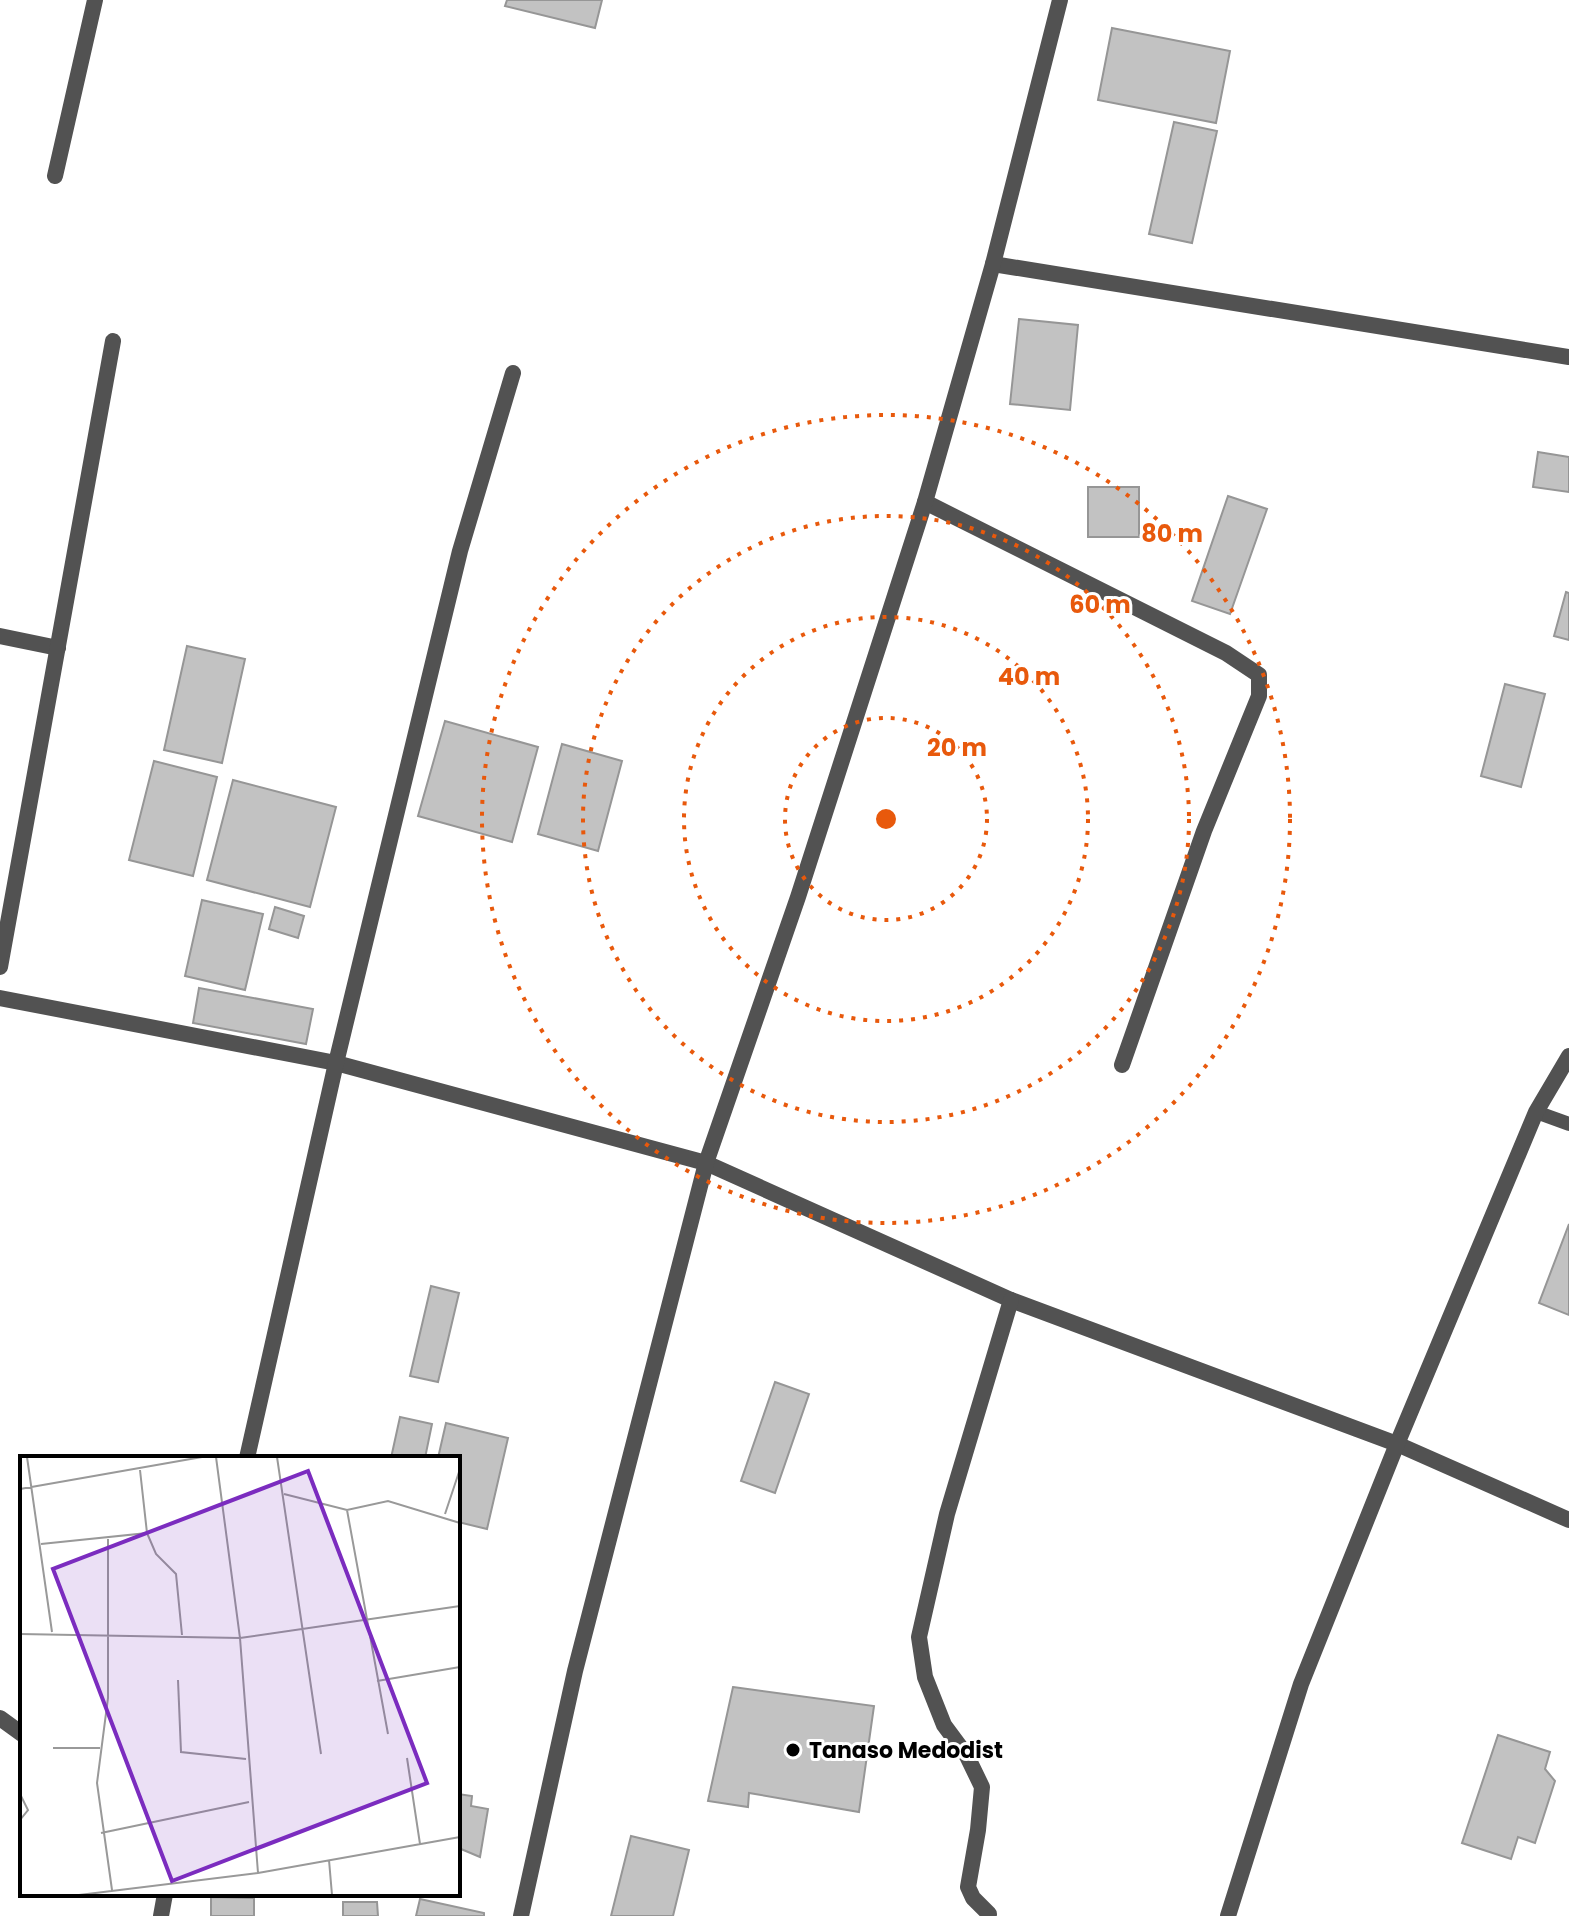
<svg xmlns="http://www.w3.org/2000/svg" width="1569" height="1916" font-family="Poppins,sans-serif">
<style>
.building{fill:#c2c2c2;stroke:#969696;stroke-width:2}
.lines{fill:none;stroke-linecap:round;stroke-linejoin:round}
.lane{stroke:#525252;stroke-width:14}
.street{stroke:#525252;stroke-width:16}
.ring{fill:none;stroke:#e8590c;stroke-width:4;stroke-dasharray:4 8}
.poi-dot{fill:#000;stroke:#fff;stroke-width:3}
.labels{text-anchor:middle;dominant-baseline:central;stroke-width:6;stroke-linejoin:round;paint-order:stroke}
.poi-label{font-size:22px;font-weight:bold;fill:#000;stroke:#fff;text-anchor:start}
.inset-road{fill:none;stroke:#999;stroke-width:2}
.view{fill:#7b2cbf;fill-opacity:0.15;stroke:#7b2cbf;stroke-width:4}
.inset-edge{fill:none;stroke:#000;stroke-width:4}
.centre{fill:#e8590c;stroke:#fff;stroke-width:4}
.ring-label{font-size:24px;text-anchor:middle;font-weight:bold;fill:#e8590c;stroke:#fff;stroke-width:6;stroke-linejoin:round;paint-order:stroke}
</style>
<rect width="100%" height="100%" fill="#fff"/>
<g class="building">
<polygon points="507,0 602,0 595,28 505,6"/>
<polygon points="1112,28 1230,51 1216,123 1098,100"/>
<polygon points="1174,122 1217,131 1192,243 1149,234"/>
<polygon points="1019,319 1078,325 1070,410 1010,404"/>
<polygon points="1538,452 1569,457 1569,492 1533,487"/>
<rect x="1088" y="487" width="51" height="50"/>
<polygon points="1228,496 1267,509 1230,614 1192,601"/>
<polygon points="1566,592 1569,593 1569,640 1554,636"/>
<polygon points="187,646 245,659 222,763 164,750"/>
<polygon points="1505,684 1545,694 1521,787 1481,776"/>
<polygon points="445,721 538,747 512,842 418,816"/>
<polygon points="562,744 622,761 598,851 538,834"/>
<polygon points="154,761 217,777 193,876 129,860"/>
<polygon points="233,780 336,807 310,907 207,880"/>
<polygon points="202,900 263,914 245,990 185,976"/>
<polygon points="275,907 304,916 298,938 269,929"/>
<polygon points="199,988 313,1009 306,1044 193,1023"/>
<polygon points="1569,1224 1569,1315 1539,1303"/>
<polygon points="431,1286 459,1293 438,1382 410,1376"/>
<polygon points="775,1382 809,1394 775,1493 741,1481"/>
<polygon points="400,1417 432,1424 425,1458 391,1458"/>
<polygon points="446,1423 508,1438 487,1529 458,1522 458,1458 438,1458"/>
<polygon points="733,1687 874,1706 859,1812 749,1793 748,1807 708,1801"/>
<polygon points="1498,1735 1550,1752 1545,1769 1555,1781 1535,1843 1518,1837 1511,1859 1462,1843"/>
<polygon points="458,1794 472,1796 471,1806 488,1809 480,1857 461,1849 458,1868"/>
<polygon points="631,1836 689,1850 673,1916 611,1916"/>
<polygon points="211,1897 254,1898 254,1916 211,1916"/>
<polygon points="420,1899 484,1913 484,1916 416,1916"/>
<polygon points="343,1902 377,1902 378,1916 343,1916"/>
</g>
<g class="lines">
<polyline class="lane" points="1536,1112 1569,1124"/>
<g class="street">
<polyline points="55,176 95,0"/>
<polyline points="993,264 1569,357"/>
<polyline points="925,502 1226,653 1259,675 1259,696 1204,831 1122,1065"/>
<polyline points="0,636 58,648"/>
<polyline points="0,967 113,341"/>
<polyline points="0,998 336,1063 706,1163 1011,1300 1397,1444 1569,1520"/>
<polyline points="247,1458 336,1063 460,551 513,373"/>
<polyline points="0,1718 22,1734"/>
<polyline points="989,1914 973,1898 968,1887 978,1830 982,1787 967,1756 944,1725 925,1677 919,1637 947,1514 1011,1300"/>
<polyline points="161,1916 165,1894"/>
<polyline points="521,1916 575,1671 706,1163 798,897 925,502 993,264 1060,0"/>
<polyline points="1228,1916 1301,1684 1397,1444 1536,1112 1569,1056"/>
</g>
</g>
<g class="ring">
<circle cx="886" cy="819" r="101"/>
<circle cx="886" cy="819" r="202"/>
<circle cx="886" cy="819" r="303"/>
<circle cx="886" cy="819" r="404"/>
</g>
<circle class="poi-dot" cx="793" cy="1750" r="8"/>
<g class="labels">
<g class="poi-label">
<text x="809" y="1750">Tanaso Medodist</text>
</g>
</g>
<g transform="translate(20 1456)">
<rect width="440" height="440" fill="#fff"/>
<path class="inset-road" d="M7,1L32,176M196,1L220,182L238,417M257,1L301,298M0,33L182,1M264,38L327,54L368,45L440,67M327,54L368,278M425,58L440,13M127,77L136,98L156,118L162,179M88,83V242L77,327L92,434M21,88L127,77L120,14M0,178L220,182L440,150M158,224L161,296L226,303M357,225L440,211M33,292H80M387,302L400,388M0,338L8,354L0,364M81,377L229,346M309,404L312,439M59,439L238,417L440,381"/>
<path class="view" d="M288,15L407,327L152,425L33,113Z"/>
<rect width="440" height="440" class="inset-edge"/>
</g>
<circle cx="886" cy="819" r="12" class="centre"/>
<g class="ring-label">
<text x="1172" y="542">80 m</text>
<text x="1100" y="613">60 m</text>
<text x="1029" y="685">40 m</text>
<text x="957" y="756">20 m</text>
</g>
</svg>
